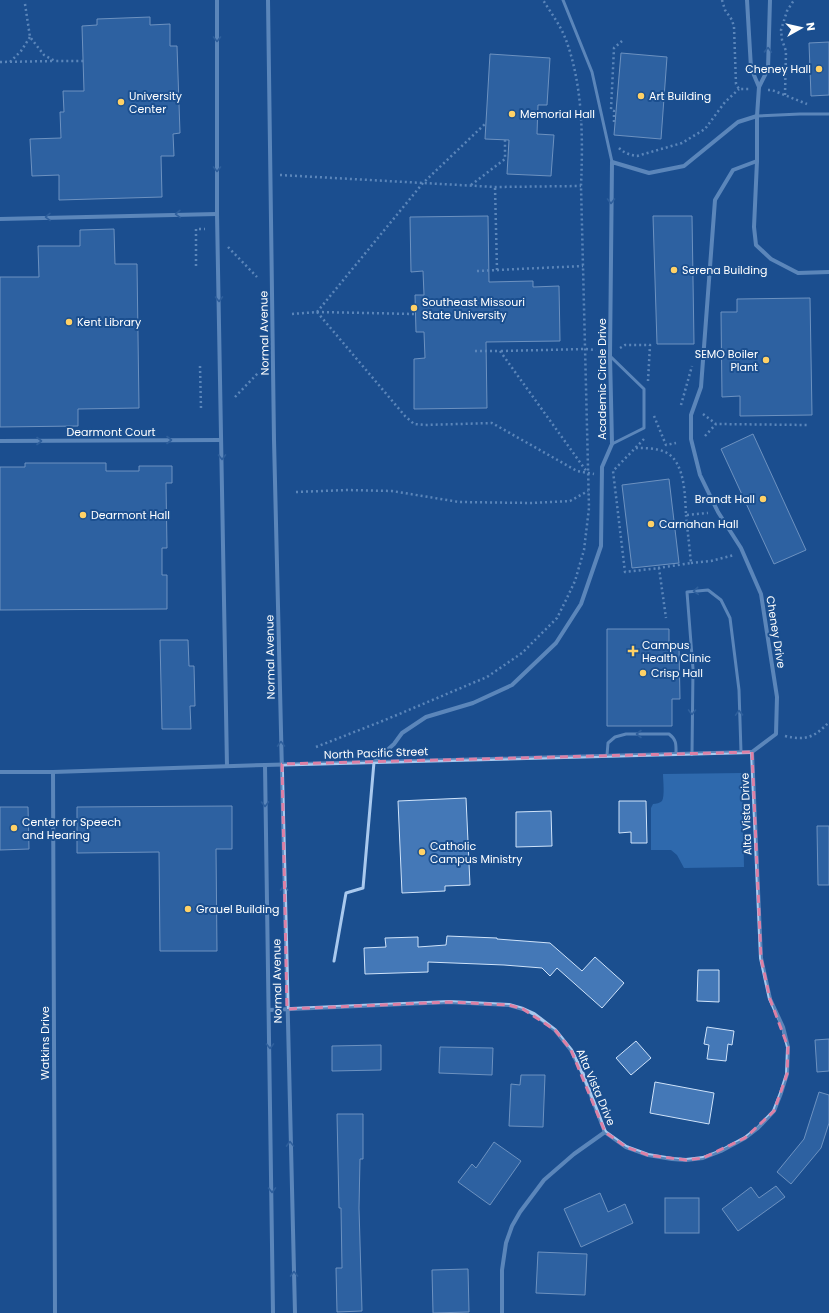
<svg xmlns="http://www.w3.org/2000/svg" width="829" height="1313" font-family="Poppins,sans-serif">
<style>
.green{fill:#2e69ad}
.building{fill:#4478b7;stroke:#cfe3fa}
.lines{fill:none;stroke-linecap:round;stroke-linejoin:round}
.path{stroke:#a9c9ee;stroke-width:2.5;stroke-dasharray:2 3;stroke-linecap:butt}
.service{stroke:#a9c9ee;stroke-width:3}
.minor{stroke:#a9c9ee;stroke-width:4}
.oneway{stroke:#4674ac}
.marked{fill:none;stroke:#dd80a5;stroke-width:3;stroke-dasharray:8 5;stroke-linejoin:round}
.poi-dot{fill:#ffd166;stroke:#1b4f8f;stroke-width:1.5}
.labels{text-anchor:middle;dominant-baseline:central;stroke-width:4;stroke-linejoin:round;paint-order:stroke}
.poi-label{font-size:11px;fill:#fff;stroke:#1b4f8f;text-anchor:start}
.street-label{font-size:11px;fill:#fff;stroke:#1b4f8f}
</style>
<rect width="100%" height="100%" fill="#1b4f8f"/>
<path class="green" d="M742,773L744,867L684,868L677,855L671,850H651V808L653,804C656,804 660,803 662,801C665,796 663,780 663,774Z"/>
<g class="building">
<polygon points="150,17 150,25 170,24 170,46 177,46 180,133 173,134 174,156 161,156 162,197 59,200 59,175 32,176 30,139 61,138 60,112 64,112 63,91 84,91 82,26 97,25 97,19"/>
<polygon points="829,42 829,95 811,96 809,43"/>
<polygon points="621,53 667,57 661,139 614,135"/>
<polygon points="490,54 550,58 547,105 538,105 537,134 554,135 551,176 507,174 509,140 485,139"/>
<polygon points="488,216 489,282 533,281 533,287 559,286 560,341 486,342 487,408 414,409 414,359 425,358 424,332 416,332 415,295 424,295 423,271 411,272 410,217"/>
<polygon points="653,216 692,216 694,344 657,344"/>
<polygon points="114,229 115,264 137,264 139,408 78,409 78,426 0,427 0,277 39,277 38,246 80,246 80,230"/>
<polygon points="810,298 812,415 740,416 740,396 722,397 721,312 737,312 737,299"/>
<polygon points="753,434 806,550 774,564 721,449"/>
<polygon points="25,463 106,463 106,471 139,471 139,466 172,466 172,483 166,483 167,548 162,548 162,575 167,575 167,609 0,610 0,467 25,467"/>
<polygon points="669,479 679,563 632,568 622,485"/>
<polygon points="607,629 669,629 669,648 679,647 680,699 672,699 672,726 607,726"/>
<polygon points="160,640 188,640 189,666 194,666 195,706 190,706 191,729 162,729"/>
<polygon points="466,798 470,885 445,886 445,891 402,893 398,801"/>
<polygon points="619,801 646,801 647,843 631,843 631,832 619,833"/>
<polygon points="232,806 232,849 216,849 217,951 160,951 159,852 77,853 77,807"/>
<polygon points="0,807 28,807 29,849 0,850"/>
<polygon points="551,811 552,846 516,847 516,812"/>
<polygon points="817,826 829,826 829,885 818,885"/>
<polygon points="447,936 497,938 497,939 550,943 582,971 595,957 624,983 602,1008 557,968 550,976 542,968 504,965 428,962 428,972 365,974 364,948 386,947 385,938 418,937 418,947 446,945"/>
<polygon points="698,970 719,970 719,1002 697,1001"/>
<polygon points="707,1027 734,1031 732,1045 728,1044 726,1061 707,1059 709,1045 704,1044"/>
<polygon points="829,1039 829,1071 817,1072 815,1040"/>
<polygon points="636,1041 651,1058 631,1075 616,1058"/>
<polygon points="381,1045 381,1070 332,1071 332,1046"/>
<polygon points="440,1047 493,1048 492,1075 439,1073"/>
<polygon points="521,1075 545,1075 543,1127 509,1126 511,1084 520,1085"/>
<polygon points="655,1082 714,1093 709,1124 650,1113"/>
<polygon points="819,1092 829,1095 829,1123 821,1148 791,1184 777,1172 804,1139"/>
<polygon points="337,1114 363,1114 363,1159 360,1159 359,1208 362,1311 337,1312 336,1268 342,1268 341,1208 339,1208"/>
<polygon points="494,1142 521,1161 490,1205 458,1182 472,1164 476,1168"/>
<polygon points="776,1186 785,1197 738,1231 722,1209 751,1187 759,1198"/>
<polygon points="600,1193 608,1212 625,1204 633,1223 581,1247 564,1209"/>
<rect x="665" y="1198" width="34" height="35"/>
<polygon points="538,1252 587,1254 585,1295 536,1293"/>
<polygon points="468,1269 469,1312 433,1313 432,1270"/>
</g>
<g class="lines">
<g class="path">
<polyline points="722,0 725,10 732,20 734,27 736,84 739,89 749,89"/>
<polyline points="25,4 30,37 44,55 55,61 84,61"/>
<polyline points="0,62 55,61"/>
<polyline points="10,62 21,51 30,37"/>
<polyline points="768,90 772,90 807,104"/>
<polyline points="785,95 786,51 782,40 781,30 787,11 794,0"/>
<polyline points="614,122 614,111 611,110 614,48 622,41"/>
<path d="M619,148C624,153 630,155 637,156L682,143L705,129L725,102L739,89"/>
<polyline points="280,175 495,187 581,186"/>
<polyline points="471,185 505,159 505,140"/>
<polyline points="228,247 257,277"/>
<polyline points="196,266 196,229 205,229"/>
<polyline points="497,270 583,266"/>
<polyline points="477,271 497,270 495,187"/>
<polyline points="317,312 405,416 414,424 425,425 492,423 577,471 594,474"/>
<polyline points="317,312 415,314"/>
<polyline points="292,314 317,312 423,183 486,123"/>
<polyline points="620,348 625,345 650,345 648,381"/>
<polyline points="475,351 500,351 587,472"/>
<polyline points="501,351 586,349 596,350"/>
<polyline points="200,366 201,409"/>
<polyline points="235,397 259,372"/>
<polyline points="681,405 692,366"/>
<polyline points="703,414 716,424 807,425"/>
<polyline points="654,416 666,445 676,443"/>
<polyline points="705,436 716,424"/>
<polyline points="644,439 613,471 625,572 659,568 666,618"/>
<path d="M636,448C646,448 658,448 667,453C685,463 685,496 686,515L708,513"/>
<polyline points="296,492 347,490 392,491 459,502 532,503 570,501 588,491"/>
<polyline points="691,563 711,561 734,555"/>
<polyline points="658,568 691,563 686,515"/>
<path d="M785,736C806,741 815,737 829,722"/>
<path d="M316,747L385,720L487,677L522,653L557,618L566,600L575,581L584,550L589,508L581,186C583,138 583,86 566,40C561,26 551,13 543,0"/>
</g>
<g class="service">
<polyline points="563,0 592,72 612,162"/>
<polyline points="757,116 800,114 829,114"/>
<polyline points="610,356 644,389 644,428 612,444"/>
<polyline points="692,754 693,669 687,592 708,590 721,600 730,618 739,690 741,752"/>
<path d="M607,755L608,743L615,737L626,734H669C677,740 676,745 676,754"/>
<polyline points="334,961 346,893 363,888 374,762"/>
</g>
<g class="minor">
<polyline points="217,0 217,214 227,766"/>
<polyline points="268,0 274,440 295,1313"/>
<polyline points="747,0 751,68 759,87"/>
<polyline points="757,161 754,227 756,245 771,259 798,273 829,272"/>
<polyline points="0,219 217,214"/>
<polyline points="0,441 221,440"/>
<polyline points="752,752 776,734 777,697 761,594 741,548 718,512 700,475 691,439 691,415 701,387 715,200 733,170 757,161 757,116 759,87 768,69 770,0"/>
<polyline points="374,762 394,744 402,733 426,717 473,703 512,685 556,643 581,604 601,546 602,467 612,444 610,356 612,162 649,173 684,166 738,122 757,116"/>
<polyline points="265,765 273,1313"/>
<polyline points="0,772 53,772 265,765 752,752"/>
<polyline points="53,772 55,1313"/>
<polyline points="269,1010 449,1002 509,1005 523,1009 534,1014 555,1030 571,1050 582,1072 605,1132 626,1147 648,1155 672,1159 686,1160 703,1158 721,1151 745,1138 758,1128 774,1111 781,1093 787,1074 788,1047 783,1027 770,999 761,958 752,752"/>
<polyline points="502,1313 502,1270 506,1243 512,1226 520,1212 544,1180 574,1154 605,1132"/>
</g>
</g>
<defs><path id="oneway-chevron" d="M-2-3.5L2.5 0L-2 3.5" fill="none" stroke-width="1.6" stroke-linecap="round" stroke-linejoin="round"/></defs>
<g class="oneway">
<use href="#oneway-chevron" transform="translate(217 39) rotate(90)"/>
<use href="#oneway-chevron" transform="translate(768 50) rotate(-88)"/>
<use href="#oneway-chevron" transform="translate(217 169) rotate(90)"/>
<use href="#oneway-chevron" transform="translate(611 201) rotate(90)"/>
<use href="#oneway-chevron" transform="translate(178 214) rotate(179)"/>
<use href="#oneway-chevron" transform="translate(48 217) rotate(179)"/>
<use href="#oneway-chevron" transform="translate(219 299) rotate(89)"/>
<use href="#oneway-chevron" transform="translate(169 440)"/>
<use href="#oneway-chevron" transform="translate(39 441)"/>
<use href="#oneway-chevron" transform="translate(222 457) rotate(89)"/>
<use href="#oneway-chevron" transform="translate(696 591) rotate(175)"/>
<use href="#oneway-chevron" transform="translate(692 712) rotate(91)"/>
<use href="#oneway-chevron" transform="translate(739 713) rotate(-92)"/>
<use href="#oneway-chevron" transform="translate(639 734) rotate(-180)"/>
<use href="#oneway-chevron" transform="translate(281 744) rotate(-91)"/>
<use href="#oneway-chevron" transform="translate(265 804) rotate(89)"/>
<use href="#oneway-chevron" transform="translate(284 888) rotate(-91)"/>
<use href="#oneway-chevron" transform="translate(270 1046) rotate(89)"/>
<use href="#oneway-chevron" transform="translate(290 1144) rotate(-91)"/>
<use href="#oneway-chevron" transform="translate(272 1190) rotate(89)"/>
<use href="#oneway-chevron" transform="translate(294 1274) rotate(-91)"/>
</g>
<path d="M0 0H829V1313H0ZM752,752L761,958L770,999L788,1047L787,1074L774,1111L745,1138L703,1158L686,1160L648,1155L626,1147L605,1132L571,1050L555,1030L523,1009L509,1005L449,1002L287,1009L282,764Z" fill="#1b4f8f" fill-opacity=".55" fill-rule="evenodd"/>
<path class="marked" d="M752,752L761,958L770,999L788,1047L787,1074L774,1111L745,1138L703,1158L686,1160L648,1155L626,1147L605,1132L571,1050L555,1030L523,1009L509,1005L449,1002L287,1009L282,764Z"/>
<g class="poi-dot">
<circle cx="819" cy="69" r="4"/>
<circle cx="641" cy="96" r="4"/>
<circle cx="121" cy="102" r="4"/>
<circle cx="512" cy="114" r="4"/>
<circle cx="674" cy="270" r="4"/>
<circle cx="414" cy="308" r="4"/>
<circle cx="69" cy="322" r="4"/>
<circle cx="766" cy="360" r="4"/>
<circle cx="763" cy="499" r="4"/>
<circle cx="83" cy="515" r="4"/>
<circle cx="651" cy="524" r="4"/>
<path d="M631 645h4v4h4v4h-4v4h-4v-4h-4v-4h4z"/>
<circle cx="643" cy="673" r="4"/>
<circle cx="14" cy="828" r="4"/>
<circle cx="422" cy="852" r="4"/>
<circle cx="188" cy="909" r="4"/>
</g>
<g class="labels">
<g class="poi-label">
<text x="811" y="69" text-anchor="end">Cheney Hall</text>
<text x="129" y="96">University<tspan x="129" dy="13">Center</tspan></text>
<text x="649" y="96">Art Building</text>
<text x="520" y="114">Memorial Hall</text>
<text x="682" y="270">Serena Building</text>
<text x="422" y="302">Southeast Missouri<tspan x="422" dy="13">State University</tspan></text>
<text x="77" y="322">Kent Library</text>
<text x="758" y="354" text-anchor="end">SEMO Boiler<tspan x="758" dy="13">Plant</tspan></text>
<text x="755" y="499" text-anchor="end">Brandt Hall</text>
<text x="91" y="515">Dearmont Hall</text>
<text x="659" y="524">Carnahan Hall</text>
<text x="642" y="645">Campus<tspan x="642" dy="13">Health Clinic</tspan></text>
<text x="651" y="673">Crisp Hall</text>
<text x="22" y="822">Center for Speech<tspan x="22" dy="13">and Hearing</tspan></text>
<text x="430" y="846">Catholic<tspan x="430" dy="13">Campus Ministry</tspan></text>
<text x="196" y="909">Grauel Building</text>
</g>
<g class="street-label">
<text transform="translate(264 333) rotate(-91)">Normal Avenue</text>
<text transform="translate(602 379) rotate(-90)">Academic Circle Drive</text>
<text x="111" y="432">Dearmont Court</text>
<text transform="translate(776 632) rotate(81)">Cheney Drive</text>
<text transform="translate(270 657) rotate(-91)">Normal Avenue</text>
<text transform="translate(376 753) rotate(-2)">North Pacific Street</text>
<text transform="translate(746 814) rotate(-92)">Alta Vista Drive</text>
<text transform="translate(277 981) rotate(-91)">Normal Avenue</text>
<text transform="translate(45 1043) rotate(-90)">Watkins Drive</text>
<text transform="translate(596 1087) rotate(67)">Alta Vista Drive</text>
</g>
</g>
<g transform="translate(801 28) rotate(82)" stroke="#1b4f8f" stroke-width="3" paint-order="stroke">
<path d="M0-3L7 15L0 10L-7 15Z" fill="#ffffff"/>
<text y="-6" font-size="11" font-weight="bold" text-anchor="middle" fill="#ffffff">N</text>
</g>
</svg>
